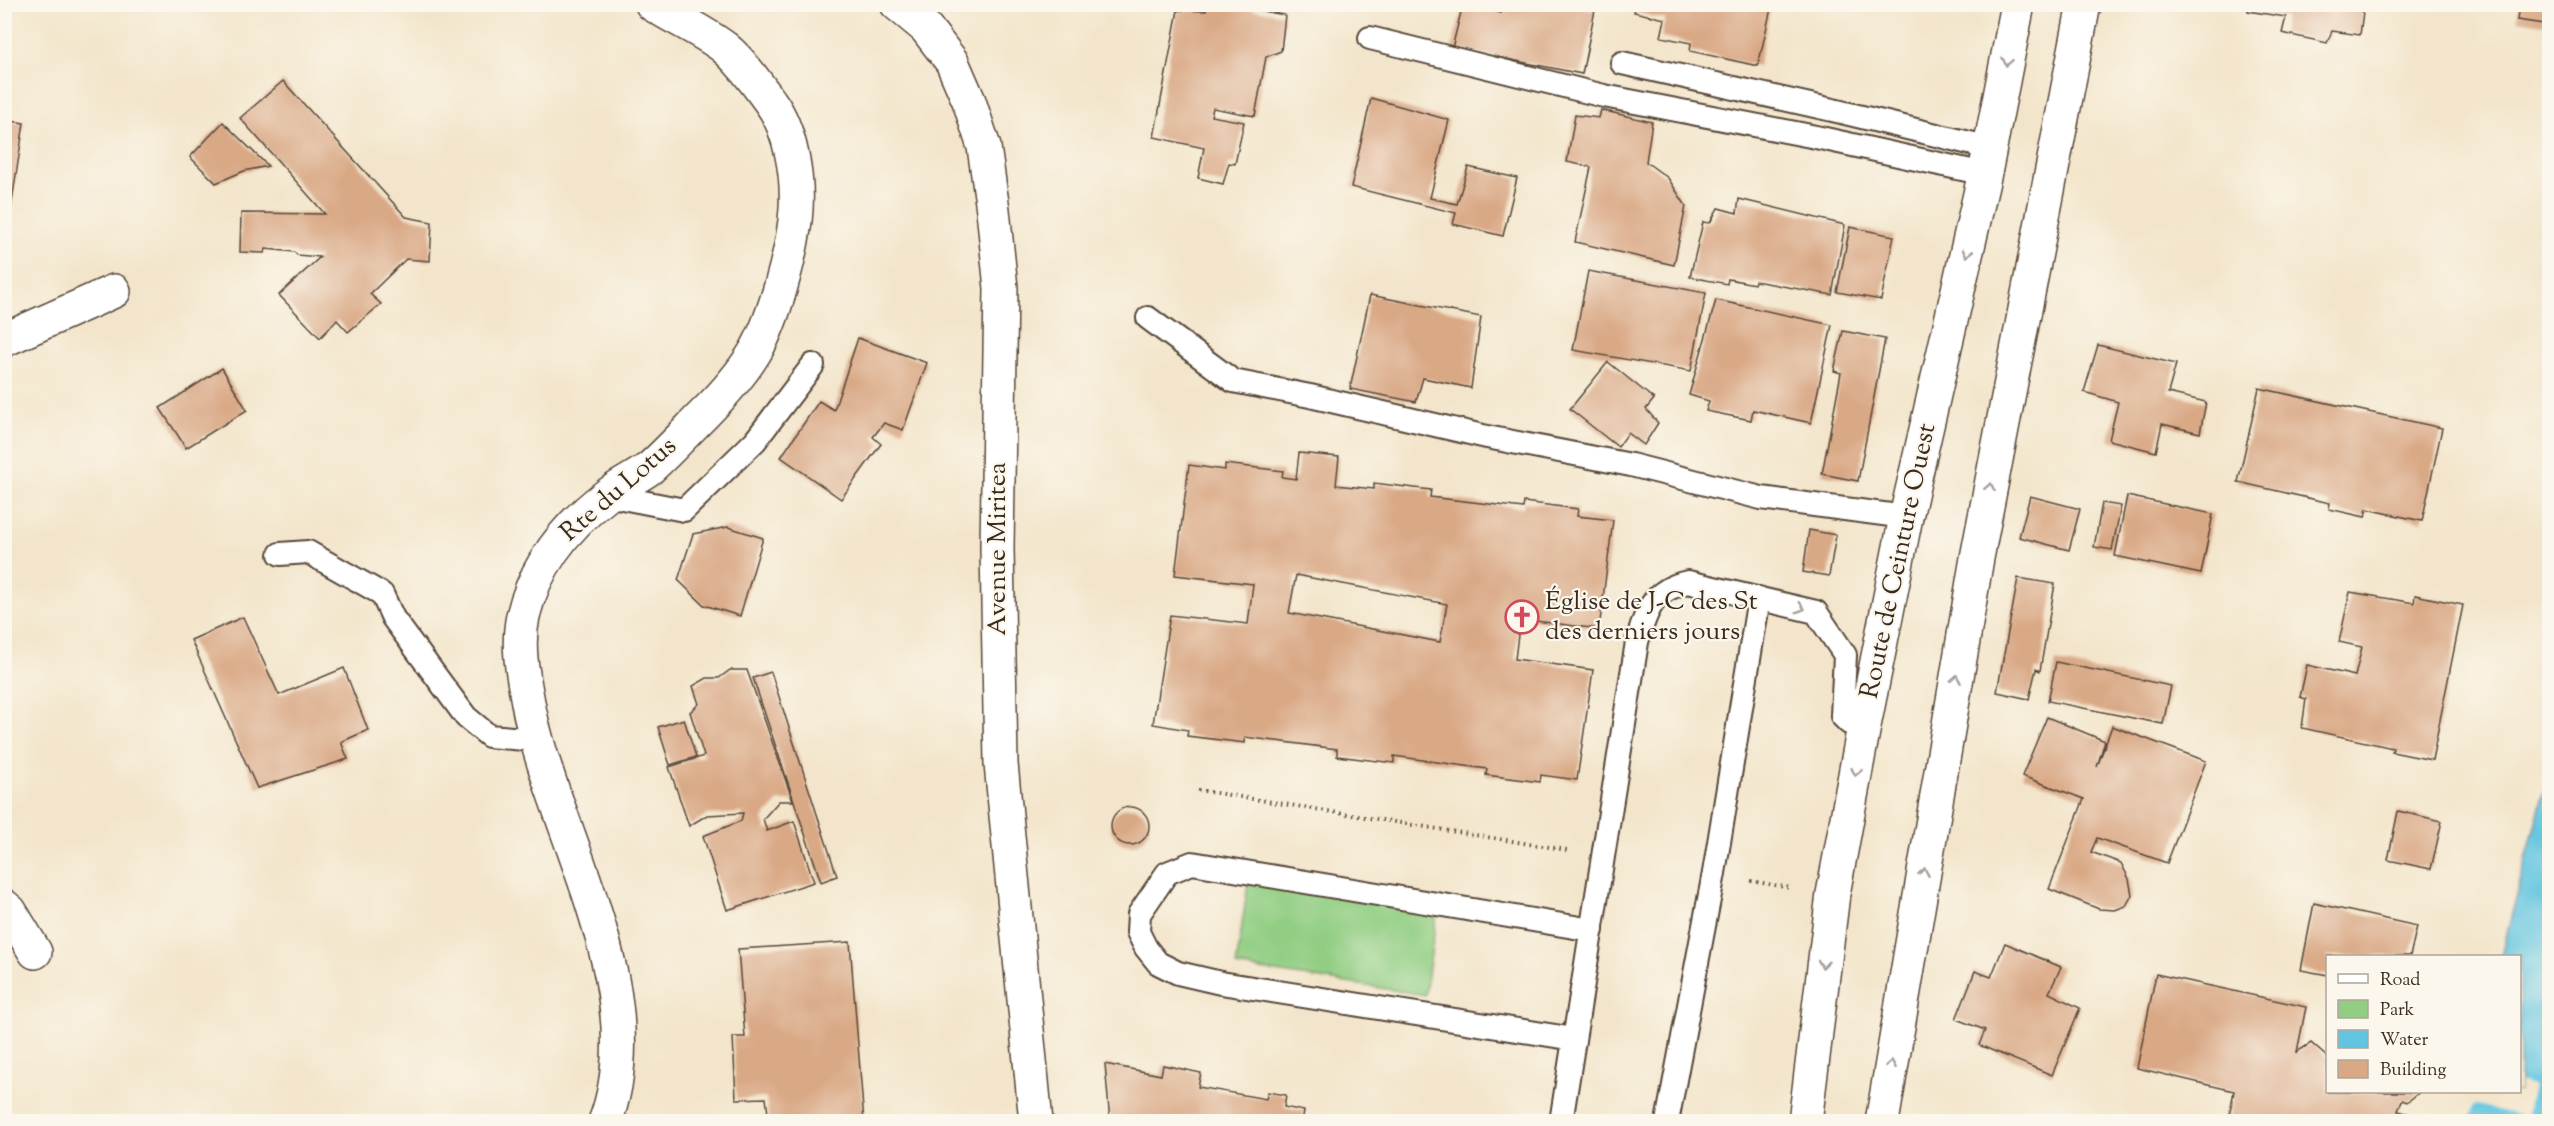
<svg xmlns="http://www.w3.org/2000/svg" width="2554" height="1126" font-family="'Sorts Mill Goudy',serif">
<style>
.green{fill:#91ce83;stroke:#667c50;stroke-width:1.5}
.water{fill:#61c4e0;stroke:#4e777f;stroke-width:1.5}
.pier{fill:#f3e5cb}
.building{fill:#d9a885;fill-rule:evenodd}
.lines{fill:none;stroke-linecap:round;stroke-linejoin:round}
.lane-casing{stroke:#574638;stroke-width:26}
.street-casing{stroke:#574638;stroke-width:36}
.secondary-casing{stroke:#574638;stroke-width:36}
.primary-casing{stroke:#574638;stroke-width:36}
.path{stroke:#574638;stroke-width:4;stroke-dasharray:1.5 4.5;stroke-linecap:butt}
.lane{stroke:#fff;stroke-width:22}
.street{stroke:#fff;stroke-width:33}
.secondary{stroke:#fff;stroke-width:33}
.primary{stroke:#fff;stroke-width:33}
.oneway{stroke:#a79f9a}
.labels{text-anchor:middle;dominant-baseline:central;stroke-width:4.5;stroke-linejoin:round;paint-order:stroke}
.street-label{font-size:26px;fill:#3b2a1e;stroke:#fbf7ec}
.poi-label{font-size:26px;fill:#3b2a1e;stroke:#fbf7ec;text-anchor:start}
</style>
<rect width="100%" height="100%" fill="#fbf7ec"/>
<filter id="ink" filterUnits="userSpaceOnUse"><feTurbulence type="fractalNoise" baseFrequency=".0167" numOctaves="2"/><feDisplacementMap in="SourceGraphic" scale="12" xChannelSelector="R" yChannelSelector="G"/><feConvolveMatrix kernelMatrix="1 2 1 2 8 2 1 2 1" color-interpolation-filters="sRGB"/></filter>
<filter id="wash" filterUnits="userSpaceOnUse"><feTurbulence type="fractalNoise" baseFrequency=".008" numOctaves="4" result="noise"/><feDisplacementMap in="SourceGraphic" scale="24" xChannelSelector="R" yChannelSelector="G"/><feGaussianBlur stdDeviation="1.35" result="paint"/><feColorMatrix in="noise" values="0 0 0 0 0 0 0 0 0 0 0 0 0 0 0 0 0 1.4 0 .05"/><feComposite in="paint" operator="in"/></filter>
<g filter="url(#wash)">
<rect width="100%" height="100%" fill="#f3e5cb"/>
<polygon class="green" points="1249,877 1438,905 1425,995 1236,966"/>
<polygon class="water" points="2549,772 2549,1121 2458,1122 2466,1092 2520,1092 2520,956 2501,956"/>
<polygon class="pier" points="2520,1082 2533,1086 2526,1117 2474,1104 2469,1121 2455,1122 2463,1092 2520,1092"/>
<g id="blocks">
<g class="building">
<polygon points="1208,4 1222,4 1285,15 1281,51 1266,57 1255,116 1213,108 1211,116 1244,122 1235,164 1229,163 1223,184 1198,178 1204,148 1154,137 1178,10 1206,11"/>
<polygon points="1463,4 1501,13 1502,4 1569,4 1595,10 1582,74 1452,48"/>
<polygon points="1636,4 1772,4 1758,66 1690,51 1691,43 1661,37 1665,19 1634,12"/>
<polygon points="2249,4 2364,4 2360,35 2332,31 2327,43 2282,33 2286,17 2248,11"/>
<polygon points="2519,4 2550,4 2550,25 2517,20"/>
<polygon points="283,81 406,217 432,222 430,261 406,259 370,294 381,304 348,332 337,320 320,338 279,295 320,257 297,255 294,252 266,249 264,253 240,252 241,213 325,214 240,118"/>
<polygon points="1371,98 1449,120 1430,198 1457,204 1468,167 1517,178 1503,236 1453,224 1456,213 1351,187"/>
<polygon points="1601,110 1652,122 1646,162 1668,178 1686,206 1674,265 1575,242 1591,167 1567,162 1575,115 1599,118"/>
<polygon points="4,120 24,123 7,234 4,233"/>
<polygon points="223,122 268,166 244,171 216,183 190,157"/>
<polygon points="1739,199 1845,225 1832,295 1755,281 1754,284 1728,279 1727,284 1690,277 1703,222 1710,223 1718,208 1737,213"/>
<polygon points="1850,227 1894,236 1881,300 1837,292"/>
<polygon points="1588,271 1706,293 1691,371 1573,350"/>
<polygon points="1370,295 1481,317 1471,388 1423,378 1416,402 1350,389"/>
<polygon points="1716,300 1832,325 1811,423 1753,410 1751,420 1706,411 1709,401 1689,395"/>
<polygon points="1843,331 1885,339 1858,481 1822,474 1841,373 1834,371"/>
<polygon points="858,338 927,363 903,430 884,423 873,437 881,444 841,499 781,457 819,401 834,410"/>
<polygon points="2098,345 2176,364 2168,393 2206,402 2200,433 2162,424 2156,452 2109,440 2118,402 2084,392"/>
<polygon points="1608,362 1654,399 1646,409 1658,423 1644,445 1628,433 1618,447 1570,409"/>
<polygon points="222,368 247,410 186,448 160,408"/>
<polygon points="2259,388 2442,428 2422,521 2367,509 2365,517 2329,509 2330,503 2238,482"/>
<path d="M1299,453L1339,457L1336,485L1374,489V483L1431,490L1430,497L1523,508L1524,502L1578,509L1577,516L1613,520L1599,629L1520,619L1515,659L1593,670L1577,780L1541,775L1540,782L1486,775L1487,769L1394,756V763L1337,756V749L1245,737V743L1187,736L1188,730L1153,724L1170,615L1248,624L1253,584L1175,575L1189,465L1225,470V464L1283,471L1282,477L1296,479ZM1296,575L1447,604L1440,642L1289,613Z"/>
<polygon points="2030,496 2080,509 2069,550 2019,537"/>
<polygon points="2127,496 2213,514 2201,574 2115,556"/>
<polygon points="2102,503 2121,506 2112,550 2094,547"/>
<polygon points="728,527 763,538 740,616 704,605 678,580 693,534"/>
<polygon points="1809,530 1836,535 1829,576 1803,572"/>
<polygon points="2018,578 2055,584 2040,671 2036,669 2029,699 1997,692"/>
<polygon points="2350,592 2414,603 2415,595 2463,605 2432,760 2392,752 2393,748 2302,728 2306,699 2300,697 2307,665 2355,676 2362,647 2339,642"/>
<polygon points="243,617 279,695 344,668 368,730 341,742 348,759 257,788 191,640"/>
<polygon points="2056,662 2171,686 2163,724 2048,701"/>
<polygon points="730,670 747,670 793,801 779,801 763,819 767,831 794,821 814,882 727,910 703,836 741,821 743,813 707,815 689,826 669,767 704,756 690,712 699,704 693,686 707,678 719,678"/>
<polygon points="771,672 837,876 821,882 753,678"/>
<polygon points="2047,717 2105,741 2097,767 2112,726 2206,761 2167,863 2097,838 2091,852 2121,863 2129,879 2132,895 2126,906 2115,910 2099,909 2049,889 2084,799 2022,776"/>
<polygon points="684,719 696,757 670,765 658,727"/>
<circle cx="1130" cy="826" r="19"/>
<polygon points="2398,811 2442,821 2431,869 2388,860"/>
<polygon points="2314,903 2417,926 2410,956 2328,956 2328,975 2301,970"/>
<polygon points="850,942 864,1122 769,1122 766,1098 736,1099 733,1037 745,1037 738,949"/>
<polygon points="2005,943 2061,967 2049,993 2080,1008 2052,1075 1979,1045 1985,1030 1956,1019 1975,971 1991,977"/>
<polygon points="2156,974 2306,1007 2297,1052 2311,1043 2328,1058 2328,1092 2420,1092 2407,1102 2402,1100 2398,1111 2409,1114 2418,1119 2417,1122 2228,1122 2234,1091 2137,1068"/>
<polygon points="1105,1064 1161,1075 1163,1065 1201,1073 1198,1087 1266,1099 1268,1092 1286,1095 1284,1107 1304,1111 1302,1122 1110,1122"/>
</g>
</g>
</g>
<g filter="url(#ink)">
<use href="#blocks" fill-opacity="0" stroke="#574638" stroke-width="1.5"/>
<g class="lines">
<defs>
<g id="lane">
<polyline points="1370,38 1604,96 1816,137 1985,174"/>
<polyline points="1622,63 1837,111 1990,148"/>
<polyline points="1148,318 1233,381 1310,396 1487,437 1631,465 1761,498 1906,517"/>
<polyline points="607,495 684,510 755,441 813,365"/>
<polyline points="280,554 308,552 382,594 393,618 466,717 489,736 524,739 534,729"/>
<polyline points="1574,1039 1221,983 1178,973 1158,963 1146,948 1138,932 1139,914 1167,873 1192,863 1592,930"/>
<path d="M1561,1122L1637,642C1646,611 1653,589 1688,582L1816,612L1845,655L1842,716L1849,723L1864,726"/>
<polyline points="1667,1122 1714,873 1759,598"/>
</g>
<g id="street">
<polyline points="4,340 114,291"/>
<polyline points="4,906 10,911 35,952"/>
</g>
<g id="secondary">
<polyline points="897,4 926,28 952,62 969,101 984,147 993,210 1001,288 997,548 1001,764 1036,1122"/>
<path d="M605,1122C654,994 557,837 530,713C524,680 516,649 523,616C535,566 565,527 606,496C620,485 636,478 650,468C669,451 687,431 705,413C724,394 741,375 755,352C774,320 794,247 796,209C798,176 791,131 771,103C758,85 742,62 725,48C706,33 674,18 652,4"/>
</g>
<g id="primary">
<polyline points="1805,1122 1833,894 1864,726 1906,517 1986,168 2018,4"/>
<polyline points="1882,1122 1977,558 2084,4"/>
</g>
</defs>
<use href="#lane" class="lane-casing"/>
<use href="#street" class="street-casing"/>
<use href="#secondary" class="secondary-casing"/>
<use href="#primary" class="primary-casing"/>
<g class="path">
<polyline points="1198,790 1567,850"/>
<polyline points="1751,881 1791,888"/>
</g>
<use href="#lane" class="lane"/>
<use href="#street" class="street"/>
<use href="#secondary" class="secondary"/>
<use href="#primary" class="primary"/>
</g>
<defs><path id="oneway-chevron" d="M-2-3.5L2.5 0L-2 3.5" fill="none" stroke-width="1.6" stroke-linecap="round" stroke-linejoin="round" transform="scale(1.5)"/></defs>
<g class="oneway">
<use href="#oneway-chevron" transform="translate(2007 62) rotate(101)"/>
<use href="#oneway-chevron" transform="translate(1967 253) rotate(103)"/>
<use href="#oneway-chevron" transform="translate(1990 487) rotate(-79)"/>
<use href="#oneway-chevron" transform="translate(1801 608) rotate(16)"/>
<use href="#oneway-chevron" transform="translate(1956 679) rotate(-80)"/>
<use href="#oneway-chevron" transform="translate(1856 772) rotate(101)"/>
<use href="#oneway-chevron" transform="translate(1924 872) rotate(-80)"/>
<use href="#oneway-chevron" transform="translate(1823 964) rotate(97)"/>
<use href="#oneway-chevron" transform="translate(1891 1064) rotate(-80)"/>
</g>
</g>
<defs>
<symbol id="church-ring" viewBox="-11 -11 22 22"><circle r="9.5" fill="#fbf7ec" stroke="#d1495b" stroke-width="1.5"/><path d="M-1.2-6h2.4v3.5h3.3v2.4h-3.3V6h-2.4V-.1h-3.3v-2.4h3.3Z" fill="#d1495b"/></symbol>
</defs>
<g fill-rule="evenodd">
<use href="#church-ring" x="1503" y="598" width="38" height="38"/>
</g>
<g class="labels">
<g class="street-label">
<text transform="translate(619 490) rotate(-41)">Rte du Lotus</text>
<text transform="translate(998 549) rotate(-90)">Avenue Miritea</text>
<text transform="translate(1899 561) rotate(-78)">Route de Ceinture Ouest</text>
</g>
<g class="poi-label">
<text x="1545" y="602">Église de J-C des St<tspan x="1545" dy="30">des derniers jours</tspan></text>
</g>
</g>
<rect width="2554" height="1126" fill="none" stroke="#fbf7ec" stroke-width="24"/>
<rect x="2326" y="955" width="195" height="138" fill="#fbf7ec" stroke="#aea59a" stroke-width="1.5"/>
<rect x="2338" y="974" width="30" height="9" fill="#ffffff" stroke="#aea59a" stroke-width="1.5"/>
<text x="2380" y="985" font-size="18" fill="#3b2a1e">Road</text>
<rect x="2338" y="1000" width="30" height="18" fill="#91ce83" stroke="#aea59a" stroke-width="1.5"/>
<text x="2380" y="1015" font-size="18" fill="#3b2a1e">Park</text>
<rect x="2338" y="1030" width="30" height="18" fill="#61c4e0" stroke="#aea59a" stroke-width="1.5"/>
<text x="2380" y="1045" font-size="18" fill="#3b2a1e">Water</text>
<rect x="2338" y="1060" width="30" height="18" fill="#d9a885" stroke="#aea59a" stroke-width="1.5"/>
<text x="2380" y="1075" font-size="18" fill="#3b2a1e">Building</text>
</svg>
